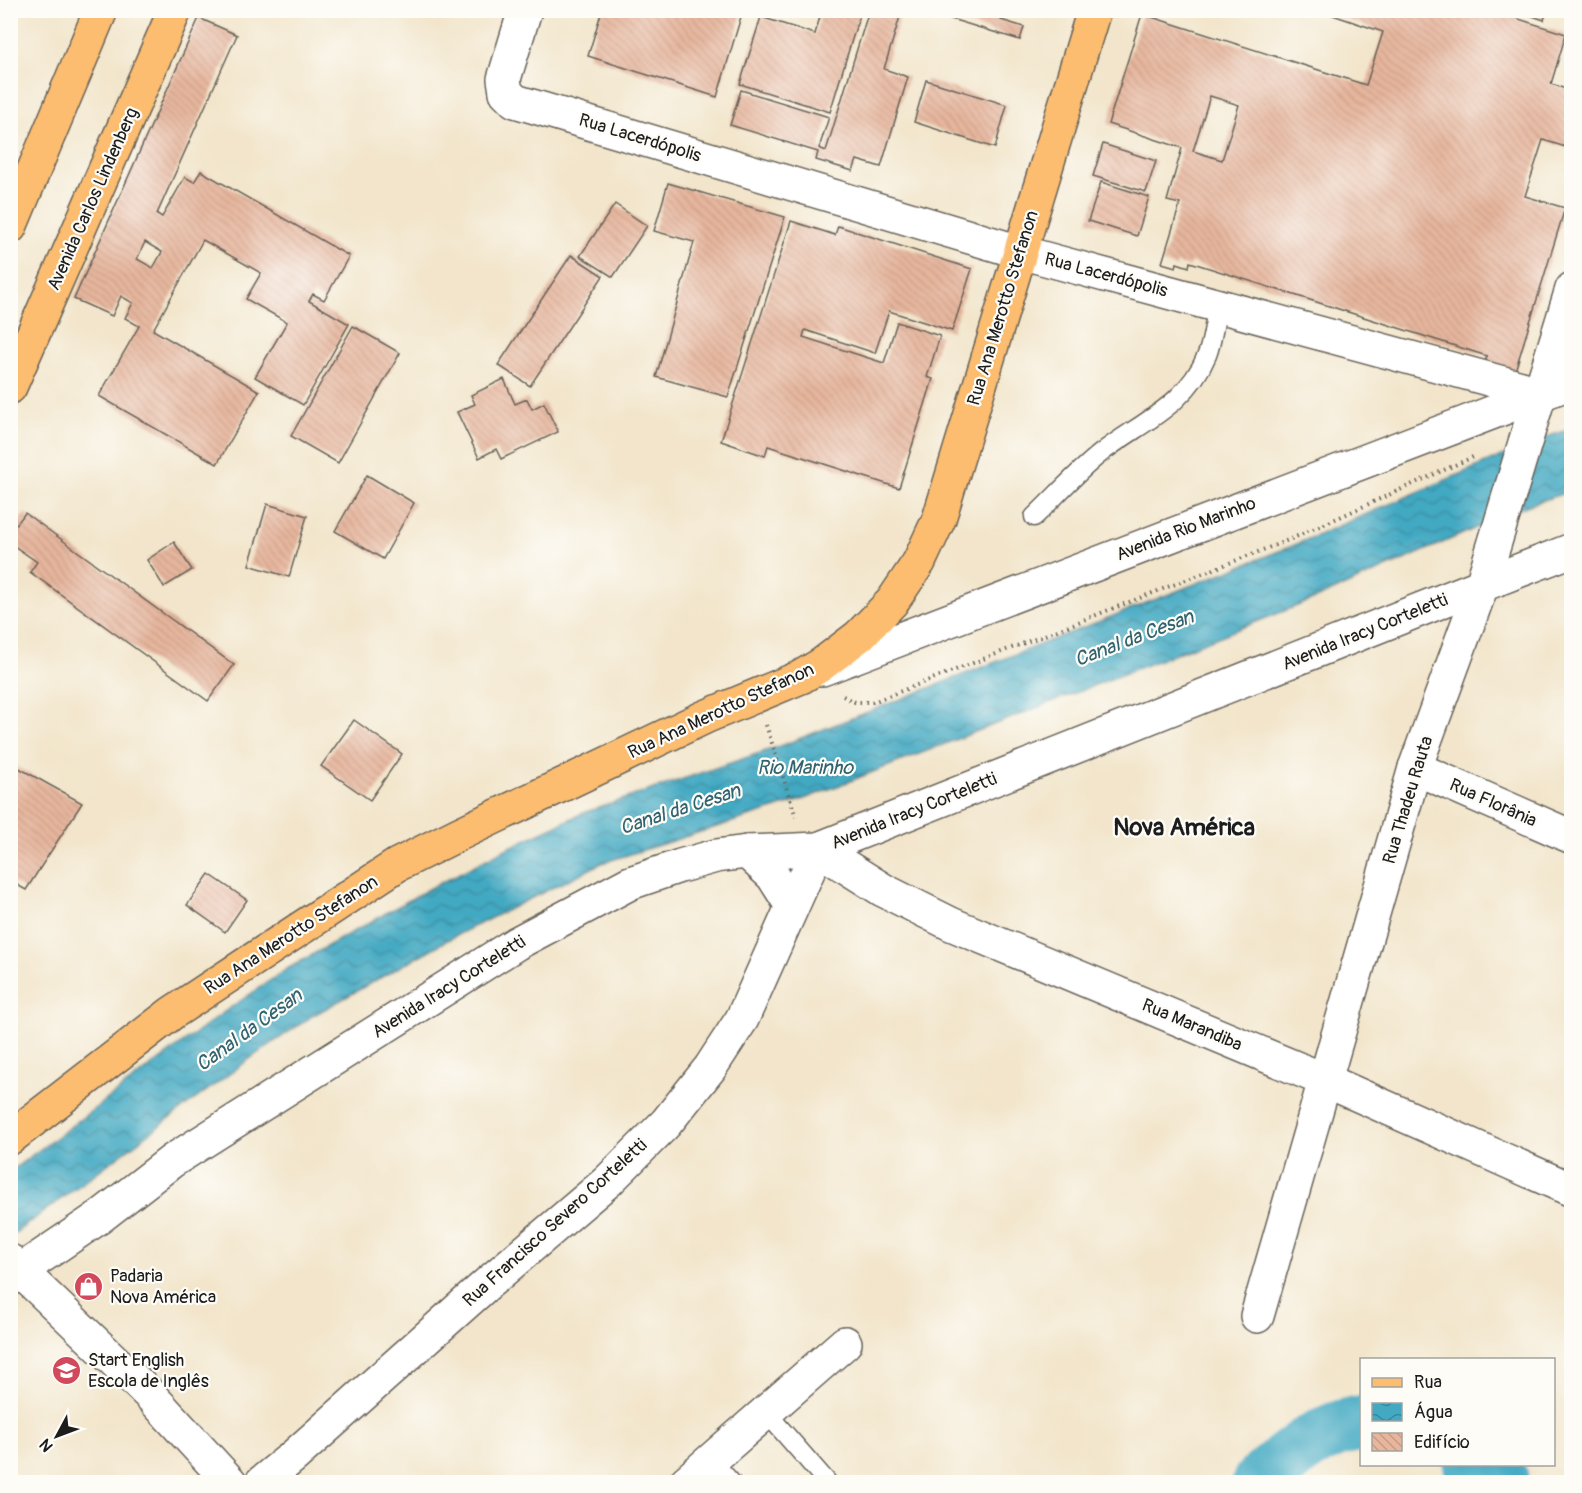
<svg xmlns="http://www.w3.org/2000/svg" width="1582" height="1493" font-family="Pangolin,sans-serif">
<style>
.water{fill:url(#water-waves);stroke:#30626f;stroke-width:1.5}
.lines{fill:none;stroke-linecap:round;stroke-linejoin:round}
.river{stroke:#43a9c2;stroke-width:56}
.building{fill:url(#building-back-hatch);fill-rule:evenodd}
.service-casing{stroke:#676259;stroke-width:21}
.minor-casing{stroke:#676259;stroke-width:36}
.tertiary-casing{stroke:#676259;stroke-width:36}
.primary-casing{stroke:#676259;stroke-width:36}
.path{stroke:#676259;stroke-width:4;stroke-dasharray:1.5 4.5;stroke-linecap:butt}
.service{stroke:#fff;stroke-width:18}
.minor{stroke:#fff;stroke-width:33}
.tertiary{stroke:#fff;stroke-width:33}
.primary{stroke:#fcbd6f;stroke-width:33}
.labels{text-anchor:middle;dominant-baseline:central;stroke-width:4.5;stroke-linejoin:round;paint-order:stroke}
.street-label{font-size:18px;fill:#1c1c1c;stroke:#fdfcf7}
.poi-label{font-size:18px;fill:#1c1c1c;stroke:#fdfcf7;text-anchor:start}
.water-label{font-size:20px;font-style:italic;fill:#30626f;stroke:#fdfcf7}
.district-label{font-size:24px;font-weight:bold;fill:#1c1c1c;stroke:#fdfcf7}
</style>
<defs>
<pattern id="water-waves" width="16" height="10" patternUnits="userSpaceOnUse" patternTransform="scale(1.5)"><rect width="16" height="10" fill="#43a9c2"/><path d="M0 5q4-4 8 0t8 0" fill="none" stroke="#37899d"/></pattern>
<pattern id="building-back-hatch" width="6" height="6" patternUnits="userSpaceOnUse" patternTransform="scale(1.5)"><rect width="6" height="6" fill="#e7b69d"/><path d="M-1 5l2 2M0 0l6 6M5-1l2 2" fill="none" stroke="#c69c87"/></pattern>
</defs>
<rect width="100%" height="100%" fill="#fdfcf7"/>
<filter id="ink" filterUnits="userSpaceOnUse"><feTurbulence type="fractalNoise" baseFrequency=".0167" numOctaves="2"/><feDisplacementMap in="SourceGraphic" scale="12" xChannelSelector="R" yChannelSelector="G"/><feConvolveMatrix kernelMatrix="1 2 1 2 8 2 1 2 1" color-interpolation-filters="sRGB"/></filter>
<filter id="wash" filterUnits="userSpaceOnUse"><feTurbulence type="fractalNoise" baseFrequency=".008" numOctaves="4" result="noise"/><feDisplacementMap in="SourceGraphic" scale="24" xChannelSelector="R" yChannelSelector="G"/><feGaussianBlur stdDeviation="1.35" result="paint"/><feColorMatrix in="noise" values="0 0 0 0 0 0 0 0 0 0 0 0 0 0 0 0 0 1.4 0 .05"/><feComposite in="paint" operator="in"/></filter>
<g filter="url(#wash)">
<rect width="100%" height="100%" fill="#f2e5cb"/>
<polygon class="water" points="1571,429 1571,491 1526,506 1315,599 799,801 602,863 451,938 314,1015 255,1055 11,1236 11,1171 224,1012 287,969 427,890 508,848 583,813 783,745 1292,546 1546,437"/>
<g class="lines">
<g class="river">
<polyline points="1471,1464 1502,1482"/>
<path d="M1260,1482C1290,1456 1320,1429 1362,1423"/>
</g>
</g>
<g id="blocks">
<g class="building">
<polygon points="602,10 743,10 717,97 588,56"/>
<polygon points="822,10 861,10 830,112 740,84 761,17 815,34"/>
<polygon points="869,10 902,10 884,69 908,77 881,167 857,160 853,171 816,160 818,152 730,125 741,90 829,117 819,148 826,151"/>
<polygon points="1004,10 1001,20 1024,27 1020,40 925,11"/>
<path d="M1318,10H1504L1503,14L1566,34L1551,84L1572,91V149L1543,140L1525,196L1565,208L1515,371L1485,362L1487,356L1190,262L1189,267L1177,263L1176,267L1162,263L1180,204L1167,201L1182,148L1108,124L1142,14L1366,85L1383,32ZM1210,96L1239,105L1222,160L1193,151Z"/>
<polygon points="1515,10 1547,10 1544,20"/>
<path d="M199,18L237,35L157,214L162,217L185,177L194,182L201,171L349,256L324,300L313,294L309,301L349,324L303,405L255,377L287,322L246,299L261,273L203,240L153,330L259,391L217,464L99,396L139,326L125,318L133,303L121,296L112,316L74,299ZM145,242L162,252L153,268L137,259Z"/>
<polygon points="926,80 1007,105 995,148 914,122"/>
<polygon points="1103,144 1156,161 1146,192 1093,176"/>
<polygon points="1101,182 1149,197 1137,236 1088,221"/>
<polygon points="668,183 785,217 728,397 656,377 694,242 654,231"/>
<polygon points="615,204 647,226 613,277 580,256"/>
<polygon points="791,221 835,235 838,226 972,269 952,331 889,311 875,353 805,330 803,337 884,363 897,322 940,336 927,377 933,379 899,488 768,446 765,456 721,441"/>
<polygon points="571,255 603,276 530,386 498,365"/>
<polygon points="353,326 400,353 338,463 291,436"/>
<polygon points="504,379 515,404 527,399 532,409 544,403 558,432 501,459 496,449 479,458 457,412 475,404 471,395"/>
<polygon points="367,475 414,503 383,559 335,531"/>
<polygon points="267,504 307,516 289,577 249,565"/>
<polygon points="25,513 234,665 208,701 30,572 37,562 10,543 10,533"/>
<polygon points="174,542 192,570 164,587 147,560"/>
<polygon points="354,720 402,754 370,800 321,766"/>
<polygon points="10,763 82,803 26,890 10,881"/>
<polygon points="209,874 247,900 225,932 187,905"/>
</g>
</g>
</g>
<g filter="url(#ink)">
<use href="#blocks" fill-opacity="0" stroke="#676259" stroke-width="1.5"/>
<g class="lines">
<defs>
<g id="service">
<path d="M1034,517C1056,496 1077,472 1101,453C1141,422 1186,406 1207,355C1213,340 1214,322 1218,306"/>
<polyline points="765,1411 827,1482"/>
<polyline points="711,1460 731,1482"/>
</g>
<g id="minor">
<polyline points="525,10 504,79 506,92 515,101 1020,252"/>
<polyline points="1540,393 1572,289"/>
<polyline points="1415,768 1572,837"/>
<polyline points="818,849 883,890 951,924 1327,1081 1572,1190"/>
<polyline points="1257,1316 1415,768 1482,585 1572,550"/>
<polyline points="686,1482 845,1343"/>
</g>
<g id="tertiary">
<polyline points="1020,252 1540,393"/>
<polyline points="822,669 1572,382"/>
<polyline points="747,852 773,876 792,906"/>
<polyline points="10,1261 149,1394 230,1482"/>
<polyline points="20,1271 101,1216 172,1161 517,943 630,883 680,866 716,856 747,852 818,849 1482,585 1540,393"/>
<polyline points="262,1482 294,1456 487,1284 608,1181 666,1123 710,1068 742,1019 818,849"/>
</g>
<g id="primary">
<polyline points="10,227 101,10"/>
<polyline points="10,387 175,10"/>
<polyline points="10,1138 172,1013 397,865 459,834 705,717 801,677 821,665 859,636 892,602 919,562 939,519 1094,10"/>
</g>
</defs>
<use href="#service" class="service-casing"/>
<use href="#minor" class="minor-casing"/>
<use href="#tertiary" class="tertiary-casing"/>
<use href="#primary" class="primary-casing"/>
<g class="path">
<polyline points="843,696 855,702 873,702 1291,539 1475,456"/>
<polyline points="766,725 796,817"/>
</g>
<use href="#service" class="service"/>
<use href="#minor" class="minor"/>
<use href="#tertiary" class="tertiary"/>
<use href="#primary" class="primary"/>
</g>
</g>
<defs>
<symbol id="shop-disc" viewBox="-11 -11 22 22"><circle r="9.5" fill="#d1495b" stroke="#fdfcf7"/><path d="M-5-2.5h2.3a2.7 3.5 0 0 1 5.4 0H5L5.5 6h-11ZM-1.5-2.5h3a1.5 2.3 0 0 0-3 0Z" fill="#fff"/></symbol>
<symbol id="university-disc" viewBox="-11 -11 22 22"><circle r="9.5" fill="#d1495b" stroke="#fdfcf7"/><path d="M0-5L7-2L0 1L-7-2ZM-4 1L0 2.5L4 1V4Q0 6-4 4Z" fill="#fff"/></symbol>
</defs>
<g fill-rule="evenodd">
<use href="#shop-disc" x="72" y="1270" width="33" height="33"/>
<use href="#university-disc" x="50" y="1354" width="33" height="33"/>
</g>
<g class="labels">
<g class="street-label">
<text transform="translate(640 138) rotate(17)">Rua Lacerdópolis</text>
<text transform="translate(93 199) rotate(-66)">Avenida Carlos Lindenberg</text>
<text transform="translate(1106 275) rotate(15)">Rua Lacerdópolis</text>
<text transform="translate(1003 308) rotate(-73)">Rua Ana Merotto Stefanon</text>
<text transform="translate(1186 529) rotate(-21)">Avenida Rio Marinho</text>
<text transform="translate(1365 632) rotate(-22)">Avenida Iracy Corteletti</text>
<text transform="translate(721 711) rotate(-25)">Rua Ana Merotto Stefanon</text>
<text transform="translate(1408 800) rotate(-73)">Rua Thadeu Rauta</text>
<text transform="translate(1493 803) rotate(24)">Rua Florânia</text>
<text transform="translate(914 811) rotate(-22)">Avenida Iracy Corteletti</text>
<text transform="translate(291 935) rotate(-33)">Rua Ana Merotto Stefanon</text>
<text transform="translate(449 987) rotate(-32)">Avenida Iracy Corteletti</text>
<text transform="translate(1192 1025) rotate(23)">Rua Marandiba</text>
<text transform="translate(555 1223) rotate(-42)">Rua Francisco Severo Corteletti</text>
</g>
<g class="poi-label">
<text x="110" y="1276">Padaria<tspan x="110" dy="21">Nova América</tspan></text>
<text x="88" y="1360">Start English<tspan x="88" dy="21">Escola de Inglês</tspan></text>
</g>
<g class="water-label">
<text transform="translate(1134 638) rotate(-21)">Canal da Cesan</text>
<text x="805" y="767">Rio Marinho</text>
<text transform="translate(680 809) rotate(-18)">Canal da Cesan</text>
<text transform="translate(249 1030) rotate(-36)">Canal da Cesan</text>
</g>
<g class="district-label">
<text x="1184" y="827">Nova América</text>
</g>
</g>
<rect width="1582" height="1493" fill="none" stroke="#fdfcf7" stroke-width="36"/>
<rect x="1360" y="1358" width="195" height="108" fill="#fdfcf7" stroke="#a3a29f" stroke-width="1.5"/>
<rect x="1372" y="1378" width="30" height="9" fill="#fcbd6f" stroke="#a3a29f" stroke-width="1.5"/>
<text x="1414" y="1388" font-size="18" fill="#1c1c1c">Rua</text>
<rect x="1372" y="1403" width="30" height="18" fill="url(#water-waves)" stroke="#a3a29f" stroke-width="1.5"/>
<text x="1414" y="1418" font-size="18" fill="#1c1c1c">Água</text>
<rect x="1372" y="1433" width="30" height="18" fill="url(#building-back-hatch)" stroke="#a3a29f" stroke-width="1.5"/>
<text x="1414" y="1448" font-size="18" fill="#1c1c1c">Edifício</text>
<g transform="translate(57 1436) rotate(229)" stroke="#fdfcf7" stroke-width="4.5" paint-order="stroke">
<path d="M0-4.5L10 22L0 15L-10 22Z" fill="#1c1c1c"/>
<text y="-9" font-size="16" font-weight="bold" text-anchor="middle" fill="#1c1c1c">N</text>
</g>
</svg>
